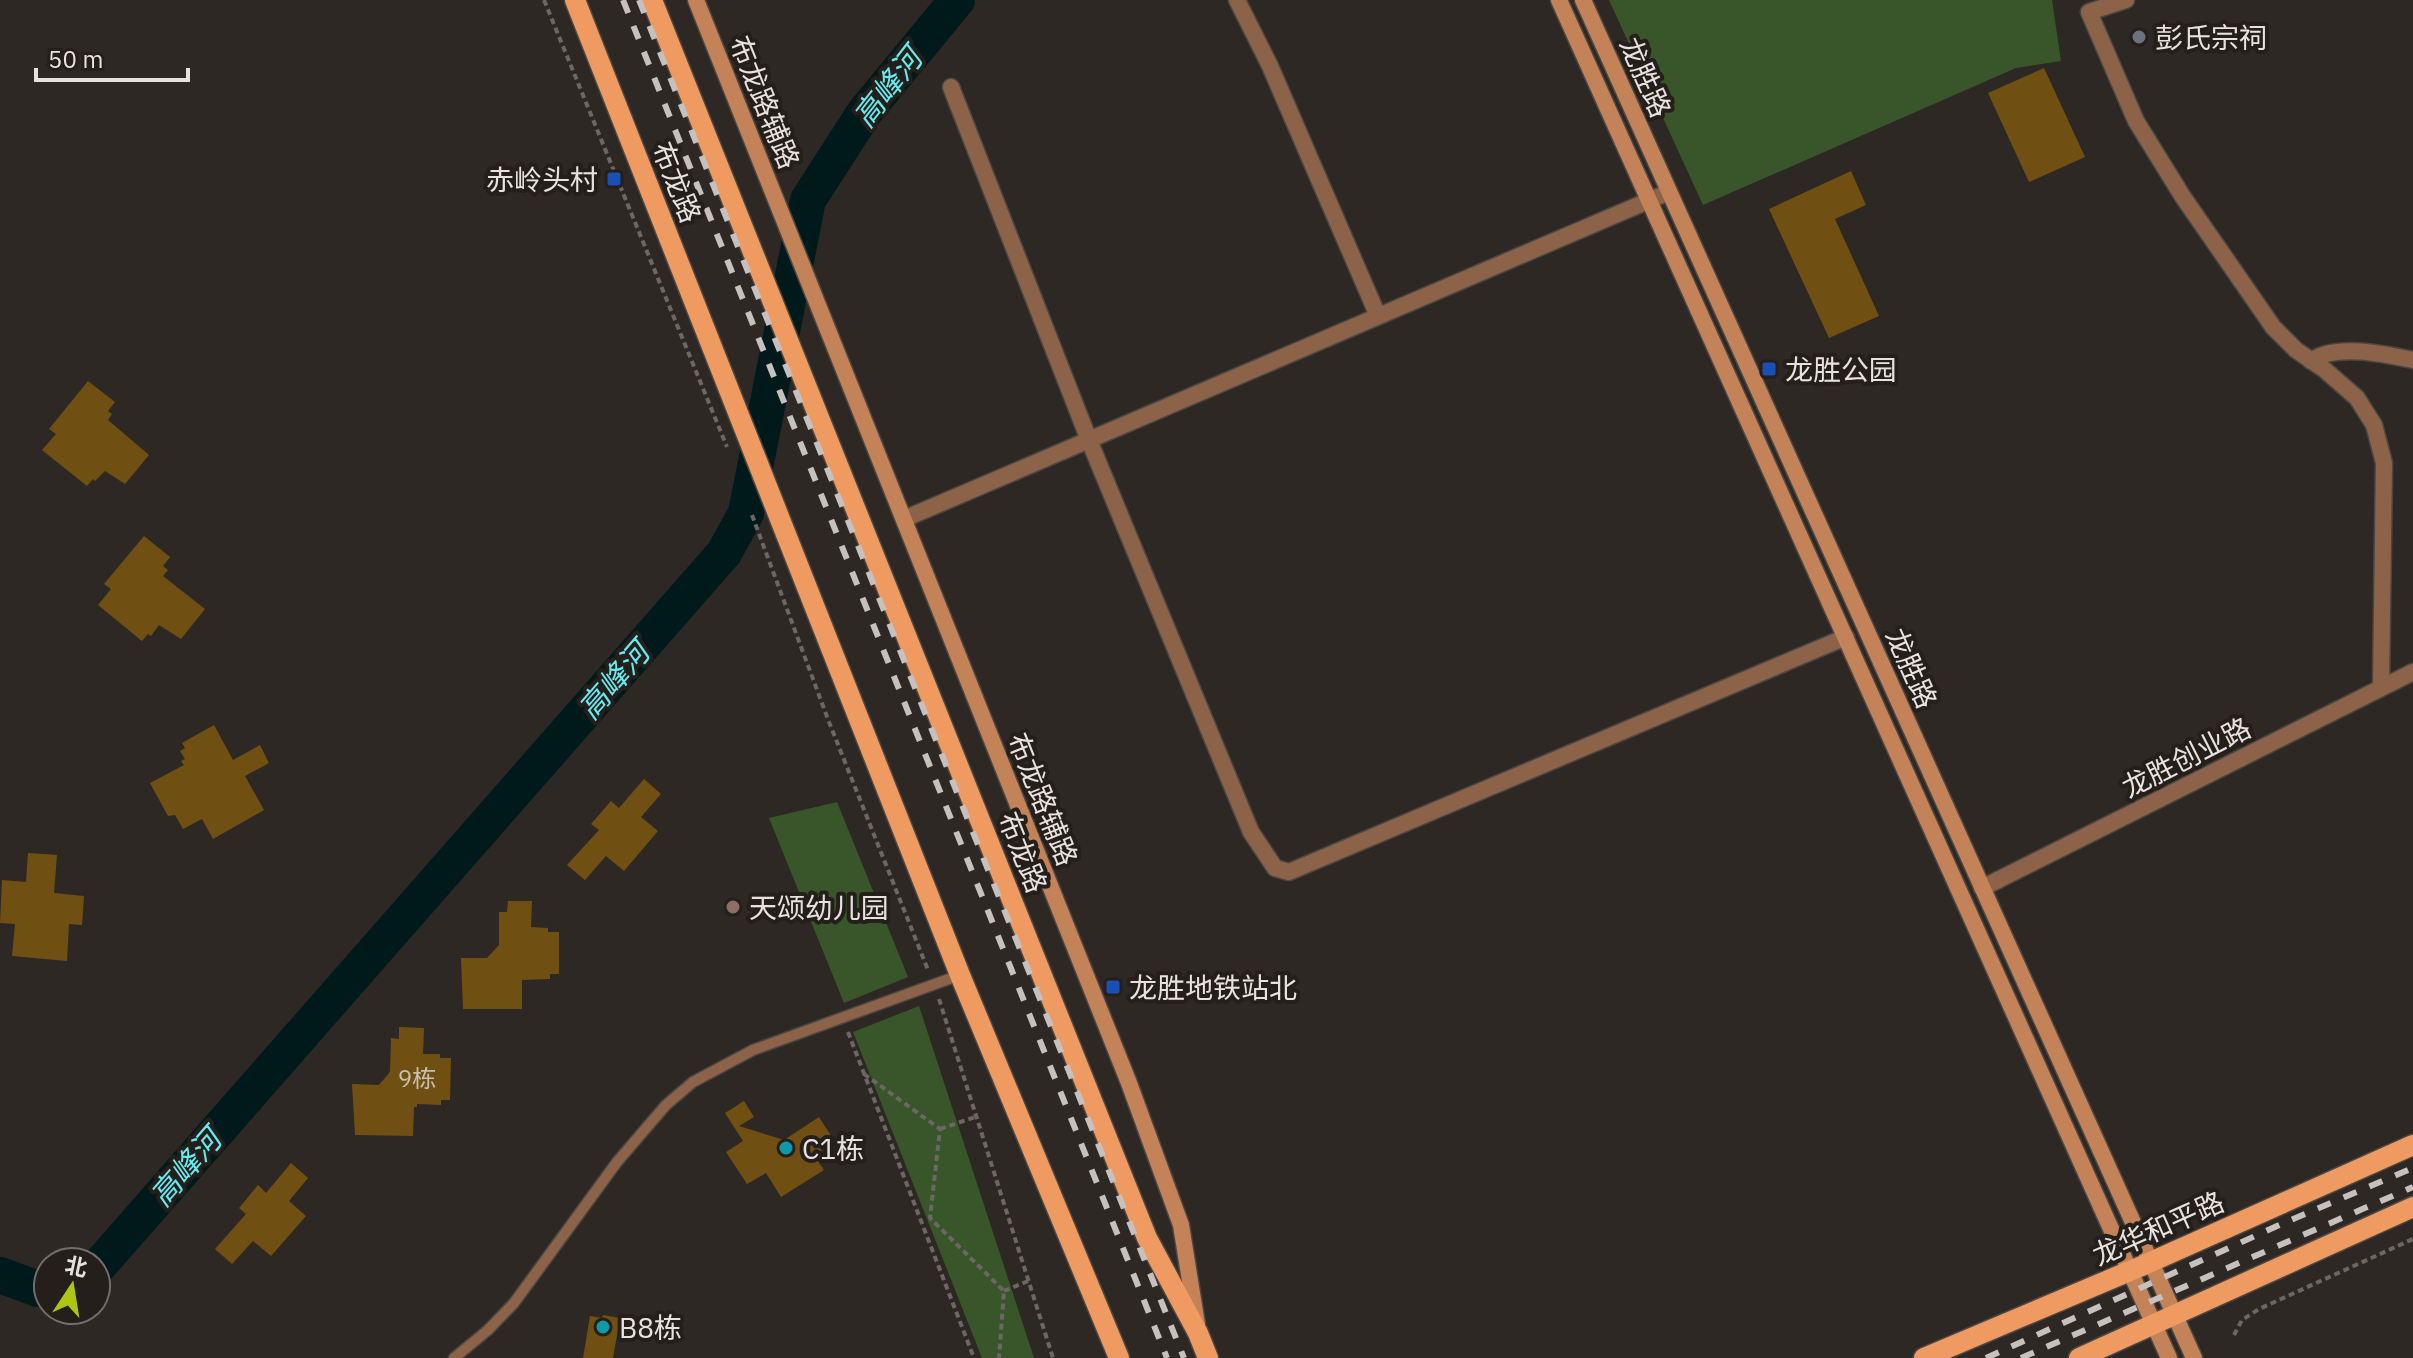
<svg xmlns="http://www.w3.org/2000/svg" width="2413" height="1358" font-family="'IBM Plex Sans','Noto Sans SC',sans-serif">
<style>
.green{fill:#385629}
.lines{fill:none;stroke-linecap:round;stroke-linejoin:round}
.river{stroke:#001a1b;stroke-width:36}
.building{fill:#704f12}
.service-casing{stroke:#4c4643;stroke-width:13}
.minor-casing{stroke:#4c4643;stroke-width:19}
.tertiary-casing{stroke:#4c4643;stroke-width:19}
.secondary-casing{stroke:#4c4643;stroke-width:19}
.primary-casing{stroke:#4c4643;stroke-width:23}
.path{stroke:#6d6764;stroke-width:4;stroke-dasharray:6 4;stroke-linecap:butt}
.service{stroke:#8c6348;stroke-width:10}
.minor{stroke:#8c6348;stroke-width:16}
.tertiary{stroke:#8c6348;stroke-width:16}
.secondary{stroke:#c38257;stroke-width:16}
.primary{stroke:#ee9a61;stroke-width:20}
.rail{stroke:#c6c0be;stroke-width:6;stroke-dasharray:14 14;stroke-linecap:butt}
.worship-dot{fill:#6b7280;stroke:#251f1b;stroke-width:3}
.transit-dot{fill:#1a4fb4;stroke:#251f1b;stroke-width:3}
.education-dot{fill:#8d6e63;stroke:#251f1b;stroke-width:3}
.culture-dot{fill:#0f9aa8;stroke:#251f1b;stroke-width:3}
.labels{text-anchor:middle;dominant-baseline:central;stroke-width:8;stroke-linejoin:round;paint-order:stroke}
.number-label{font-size:24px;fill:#c9bdac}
.poi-label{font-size:28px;fill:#e7e2e0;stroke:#251f1b;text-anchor:start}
.street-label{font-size:28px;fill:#e7e2e0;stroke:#251f1b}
.water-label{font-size:30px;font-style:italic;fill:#66ebf1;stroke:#251f1b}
</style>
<rect width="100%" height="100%" fill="#2e2825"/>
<g class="green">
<polygon points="1609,0 2052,0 2061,61 2016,68 1703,205"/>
<polygon points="837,802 908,977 844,1003 769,818"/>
<polygon points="919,1006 1034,1358 982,1358 853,1032"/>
</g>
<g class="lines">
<g class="river">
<polyline points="96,1269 724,553 746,513 808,200 864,113 957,0"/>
<polyline points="0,1275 38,1289 48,1290"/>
</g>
</g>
<g class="building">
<polygon points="2044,68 2085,157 2029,182 1988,93"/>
<polygon points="1851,171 1866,205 1835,219 1879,316 1829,338 1769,209"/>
<polygon points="88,381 115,402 108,411 112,414 108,420 149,455 125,484 105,471 95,481 93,479 87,486 42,450 56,434 49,429"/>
<polygon points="144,536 170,557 163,566 168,570 163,576 205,609 181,639 159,625 151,636 148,634 142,641 98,605 111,589 104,584"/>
<polygon points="214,725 233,760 260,745 269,763 245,776 264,810 213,839 202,819 183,829 175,815 168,816 150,783 184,765 181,761 185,759 180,751 185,748 182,743"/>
<polygon points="644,779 661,794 641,817 658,831 624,871 606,856 585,880 567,865 599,830 591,824 611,801 619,808"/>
<polygon points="28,853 57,855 54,893 84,896 82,925 69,924 67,961 12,956 15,924 0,923 2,880 26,882"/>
<polygon points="508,901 532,901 531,927 548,928 548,932 559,932 559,974 550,974 550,979 522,980 522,1009 463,1009 461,958 487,958 499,945 499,912 507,912"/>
<polygon points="399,1027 424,1028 423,1054 440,1054 440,1058 451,1058 450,1100 441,1100 441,1105 417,1104 417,1107 414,1107 413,1136 355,1135 352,1084 379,1085 390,1072 391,1038 399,1039"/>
<polygon points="744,1101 754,1117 739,1126 784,1140 819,1117 835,1142 814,1155 824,1170 781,1197 766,1173 747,1184 726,1152 743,1141 725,1113"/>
<polygon points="291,1163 308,1178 289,1201 306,1216 271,1256 253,1241 232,1264 215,1249 246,1214 239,1208 258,1185 266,1193"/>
<polygon points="603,1315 620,1318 613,1358 583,1358 590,1316 602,1318"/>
</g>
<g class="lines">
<defs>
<polyline id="service" points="454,1358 488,1330 514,1303 617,1162 666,1105 693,1082 753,1050 960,975"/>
<g id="minor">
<polyline points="1237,0 1270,66 1378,316"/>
<polyline points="2126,0 2089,12 2136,121 2183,197 2262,311 2273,327 2296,350 2325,370 2357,398 2374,425 2384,463 2381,688"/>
<polyline points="951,87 1089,440 1251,832 1275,868 1289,872 1846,637"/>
<path d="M2311,361C2335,343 2385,354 2413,360"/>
<polyline points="904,519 1669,192"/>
<polyline points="1998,880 2413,672"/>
</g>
<polyline id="tertiary" points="1982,888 1998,880"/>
<g id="secondary">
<polyline points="696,0 1129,1083 1181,1225 1197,1324"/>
<polyline points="1559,0 2169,1358"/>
<polyline points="1583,0 2194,1358"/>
</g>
<g id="primary">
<polyline points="575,0 960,975 1119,1358"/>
<polyline points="652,0 1147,1238 1198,1333 1208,1358"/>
<polyline points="1924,1358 2144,1265 2413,1145"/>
<polyline points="2079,1358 2413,1207"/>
</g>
</defs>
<use href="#service" class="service-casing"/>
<use href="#minor" class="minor-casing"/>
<use href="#tertiary" class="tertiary-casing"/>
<use href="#secondary" class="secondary-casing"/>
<use href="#primary" class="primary-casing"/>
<g class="path">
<polyline points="544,0 727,447"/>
<polyline points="752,515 829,722 928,970"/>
<polyline points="939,999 1053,1358"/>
<polyline points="848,1032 974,1358"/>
<polyline points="864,1074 940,1129 930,1218 1004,1291 999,1358"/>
<polyline points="940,1129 975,1117"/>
<polyline points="1004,1291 1028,1281"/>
<polyline points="2234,1335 2242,1320 2259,1309 2413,1239"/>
</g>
<use href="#service" class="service"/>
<use href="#minor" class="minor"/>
<use href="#tertiary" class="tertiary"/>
<use href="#secondary" class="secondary"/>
<use href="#primary" class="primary"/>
<g class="rail">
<polyline points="623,0 1167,1358"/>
<polyline points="639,0 1184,1358"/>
<polyline points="1986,1358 2286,1222 2413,1168"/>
<polyline points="2021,1358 2413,1187"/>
</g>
</g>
<circle class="worship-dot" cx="2139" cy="37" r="8"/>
<g class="transit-dot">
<rect x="606" y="171" width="16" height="16" rx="4"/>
<rect x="1761" y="361" width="16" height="16" rx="4"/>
<rect x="1105" y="979" width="16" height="16" rx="4"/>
</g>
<circle class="education-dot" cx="733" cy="907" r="8"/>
<g class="culture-dot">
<circle cx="786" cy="1148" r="8"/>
<circle cx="603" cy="1327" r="8"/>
</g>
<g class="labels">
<g class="number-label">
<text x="417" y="1078">9栋</text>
</g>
<g class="poi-label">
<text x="2155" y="37">彭氏宗祠</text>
<text x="598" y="179" text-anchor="end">赤岭头村</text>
<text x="1785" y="369">龙胜公园</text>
<text x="749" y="907">天颂幼儿园</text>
<text x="1129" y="987">龙胜地铁站北</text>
<text x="802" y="1148">C1栋</text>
<text x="619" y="1327">B8栋</text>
</g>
<g class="street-label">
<text transform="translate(1646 77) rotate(66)">龙胜路</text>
<text transform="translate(765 102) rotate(68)">布龙路辅路</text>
<text transform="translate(677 182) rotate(68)">布龙路</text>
<text transform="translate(1912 668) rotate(66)">龙胜路</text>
<text transform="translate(2186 757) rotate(-27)">龙胜创业路</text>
<text transform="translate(1043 799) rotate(68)">布龙路辅路</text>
<text transform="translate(1023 852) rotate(68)">布龙路</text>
<text transform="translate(2158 1228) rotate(-24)">龙华和平路</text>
</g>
<g class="water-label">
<text transform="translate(887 87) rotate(-52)">高峰河</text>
<text transform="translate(613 680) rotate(-49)">高峰河</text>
<text transform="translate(185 1167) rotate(-49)">高峰河</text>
</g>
</g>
<g transform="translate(72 1286) rotate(12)"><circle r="38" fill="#251f1b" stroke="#736d6a" stroke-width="2"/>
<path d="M0-6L14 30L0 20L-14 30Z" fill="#acc613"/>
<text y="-12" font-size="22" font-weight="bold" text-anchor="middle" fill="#e7e2e0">北</text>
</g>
<path d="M36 68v12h152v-12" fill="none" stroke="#e7e2e0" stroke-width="4"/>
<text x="48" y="68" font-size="24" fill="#e7e2e0" stroke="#251f1b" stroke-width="6" paint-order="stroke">50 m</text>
</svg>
